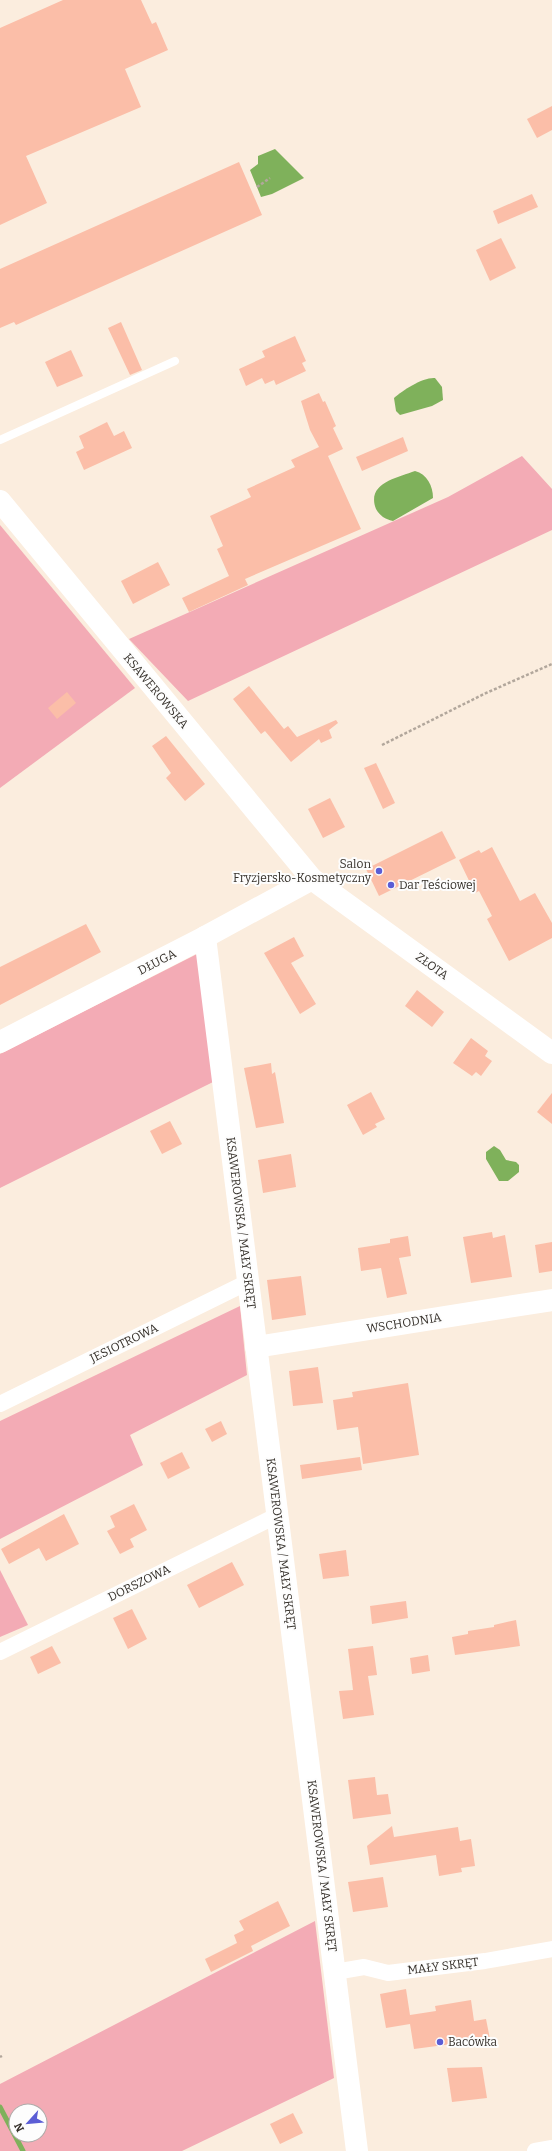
<svg xmlns="http://www.w3.org/2000/svg" width="552" height="2151" font-family="Bitter,serif">
<style>
.green{fill:#f3abb5;fill-rule:evenodd}
.water{fill:#7fb15b}
.lines{fill:none;stroke-linecap:round;stroke-linejoin:round}
.stream{stroke:#7fb15b;stroke-width:5}
.building{fill:#fbbea8}
.path{stroke:#b2a79c;stroke-width:2.5;stroke-dasharray:3 2;stroke-linecap:butt}
.lane{stroke:#fff;stroke-width:8}
.street{stroke:#fff;stroke-width:16}
.secondary{stroke:#fff;stroke-width:22}
.poi-dot{fill:#5b5dd5;stroke:#fdfdfd;stroke-width:1.5}
.labels{text-anchor:middle;dominant-baseline:central;stroke-width:4;stroke-linejoin:round;paint-order:stroke}
.street-label{font-size:12px;fill:#36312b;stroke:#fdfdfd}
.poi-label{font-size:12px;fill:#36312b;stroke:#fdfdfd;text-anchor:start}
</style>
<rect width="100%" height="100%" fill="#fbedde"/>
<g class="green">
<polygon points="522,456 552,489 552,530 188,701 129,639 448,497"/>
<polygon points="0,525 135,688 0,788"/>
<polygon points="197,954 213,1082 0,1188 0,1054"/>
<polygon points="240,1306 247,1375 130,1435 143,1465 0,1539 0,1421"/>
<polygon points="0,1570 28,1625 0,1637"/>
<path d="M315,1921L334,2078L182,2151H0V2084ZM16,2111H40V2135H16Z"/>
</g>
<g class="water">
<polygon points="275,149 304,178 272,194 261,197 250,170 258,164 258,156"/>
<path d="M435,378L442,387L443,400L432,406L400,415L396,411L394,398C403,390 423,377 435,378Z"/>
<path d="M415,471C427,474 433,486 433,498L393,521C385,519 380,516 376,509C366,483 397,478 415,471Z"/>
<polygon points="494,1146 500,1150 506,1160 516,1162 519,1165 519,1172 508,1181 499,1181 486,1159 486,1152"/>
</g>
<g class="lines">
<polyline class="stream" points="0,2107 23,2151"/>
</g>
<g class="building">
<polygon points="63,0 141,0 152,24 156,22 168,50 125,69 141,107 26,156 47,203 0,225 0,28"/>
<polygon points="552,106 552,130 537,138 527,119"/>
<polygon points="239,162 262,215 16,325 14,322 0,328 0,269"/>
<polygon points="532,194 538,207 498,224 493,211"/>
<polygon points="501,238 516,268 490,281 476,250"/>
<polygon points="121,322 142,370 130,375 108,328"/>
<polygon points="295,336 306,361 302,363 306,371 276,385 274,380 265,384 262,378 246,386 239,369 265,357 262,351"/>
<polygon points="71,350 83,376 57,387 45,362"/>
<polygon points="319,393 323,402 325,401 336,426 333,428 343,449 328,456 361,529 245,579 248,585 189,612 182,598 229,576 217,549 223,546 210,516 251,497 247,489 295,467 291,460 319,447 310,430 301,401"/>
<polygon points="107,422 114,436 124,431 132,448 84,470 76,452 84,448 79,436"/>
<polygon points="403,437 408,451 362,471 356,457"/>
<polygon points="158,562 170,585 133,604 121,581"/>
<polygon points="249,686 284,729 288,726 297,737 336,720 338,723 329,730 332,738 321,743 319,739 291,762 265,731 261,734 233,699"/>
<polygon points="67,692 76,703 57,719 48,708"/>
<polygon points="166,736 205,784 185,801 166,778 171,773 152,746"/>
<polygon points="376,763 395,803 383,809 364,768"/>
<polygon points="330,798 345,827 323,838 308,809"/>
<polygon points="442,831 456,858 379,896 366,869"/>
<polygon points="492,847 520,901 535,893 552,923 552,938 509,961 487,919 492,916 479,891 475,893 459,860 479,850 481,853"/>
<polygon points="86,924 101,952 0,1005 0,967"/>
<polygon points="294,937 304,956 291,963 316,1004 300,1014 264,953"/>
<polygon points="417,990 444,1012 432,1027 405,1006"/>
<polygon points="471,1038 488,1051 485,1056 492,1061 481,1076 476,1072 472,1076 453,1063"/>
<polygon points="271,1063 272,1074 275,1072 284,1123 256,1128 244,1068"/>
<polygon points="371,1092 385,1119 375,1124 377,1127 363,1135 347,1105"/>
<polygon points="552,1093 552,1124 537,1112"/>
<polygon points="170,1121 182,1144 162,1154 150,1131"/>
<polygon points="291,1154 296,1187 263,1193 258,1160"/>
<polygon points="492,1232 493,1238 505,1235 512,1277 471,1283 463,1237"/>
<polygon points="408,1236 411,1256 399,1258 407,1294 387,1298 381,1268 361,1271 358,1248 390,1243 390,1239"/>
<polygon points="552,1242 552,1271 539,1273 535,1245"/>
<polygon points="301,1276 306,1315 272,1320 267,1280"/>
<polygon points="318,1367 323,1403 293,1406 289,1371"/>
<polygon points="408,1383 419,1455 363,1464 358,1427 337,1430 333,1400 353,1397 352,1392"/>
<polygon points="221,1421 227,1434 212,1442 205,1429"/>
<polygon points="182,1452 190,1468 168,1479 160,1463"/>
<polygon points="360,1457 362,1470 302,1479 300,1465"/>
<polygon points="134,1504 147,1530 130,1539 134,1547 120,1554 107,1531 115,1527 110,1516"/>
<polygon points="64,1514 79,1544 46,1561 39,1548 9,1564 1,1549"/>
<polygon points="346,1550 349,1576 323,1579 319,1554"/>
<polygon points="232,1562 244,1585 199,1608 187,1585"/>
<polygon points="406,1601 408,1618 372,1624 370,1606"/>
<polygon points="132,1609 147,1639 128,1649 113,1618"/>
<polygon points="516,1620 520,1646 455,1655 452,1637 468,1634 468,1631 494,1627 494,1625"/>
<polygon points="52,1646 61,1663 38,1674 30,1657"/>
<polygon points="373,1646 377,1675 368,1676 374,1715 343,1719 339,1691 353,1690 348,1649"/>
<polygon points="428,1655 430,1671 412,1674 410,1658"/>
<polygon points="375,1777 377,1795 388,1794 391,1814 353,1819 348,1780"/>
<polygon points="392,1826 394,1837 458,1827 460,1841 471,1839 475,1866 461,1868 462,1872 439,1876 436,1855 370,1865 367,1846"/>
<polygon points="383,1877 388,1907 353,1912 348,1882"/>
<polygon points="278,1901 290,1926 251,1946 253,1951 211,1972 205,1959 237,1943 234,1935 244,1930 239,1921"/>
<polygon points="406,1989 410,2015 436,2011 435,2006 471,2000 474,2021 486,2019 490,2039 414,2049 410,2024 386,2028 380,1994"/>
<polygon points="482,2067 487,2098 452,2102 447,2068"/>
<polygon points="293,2113 303,2133 280,2144 270,2124"/>
</g>
<g class="lines">
<g class="path">
<polyline points="257,187 270,178"/>
<polyline points="382,745 486,693 552,664"/>
<polyline points="0,2057 2,2056"/>
</g>
<polyline class="lane" points="0,440 175,361"/>
<g class="street">
<polyline points="0,1404 248,1282"/>
<polyline points="0,1652 278,1515"/>
<polyline points="335,1972 364,1967 388,1973 485,1961 552,1949"/>
<polyline points="535,2151 552,2148"/>
</g>
<g class="secondary">
<polyline points="0,501 312,879 552,1053"/>
<polyline points="205,937 357,2151"/>
<polyline points="0,1042 205,937 312,879"/>
<polyline points="256,1347 552,1300"/>
</g>
</g>
<g class="poi-dot">
<circle cx="379" cy="871" r="4"/>
<circle cx="391" cy="885" r="4"/>
<circle cx="440" cy="2042" r="4"/>
</g>
<g class="labels">
<g class="street-label">
<text transform="translate(156 691) rotate(50)">KSAWEROWSKA</text>
<text transform="translate(157 962) rotate(-27)">DŁUGA</text>
<text transform="translate(432 966) rotate(36)">ZŁOTA</text>
<text transform="translate(241 1223) rotate(83)">KSAWEROWSKA / MAŁY SKRĘT</text>
<text transform="translate(404 1323) rotate(-9)">WSCHODNIA</text>
<text transform="translate(124 1343) rotate(-26)">JESIOTROWA</text>
<text transform="translate(281 1544) rotate(83)">KSAWEROWSKA / MAŁY SKRĘT</text>
<text transform="translate(139 1583) rotate(-26)">DORSZOWA</text>
<text transform="translate(322 1866) rotate(83)">KSAWEROWSKA / MAŁY SKRĘT</text>
<text transform="translate(443 1966) rotate(-7)">MAŁY SKRĘT</text>
</g>
<g class="poi-label">
<text x="371" y="864" text-anchor="end">Salon<tspan x="371" dy="14">Fryzjersko-Kosmetyczny</tspan></text>
<text x="399" y="885">Dar Teściowej</text>
<text x="448" y="2042">Bacówka</text>
</g>
</g>
<g transform="translate(28 2123) rotate(243)"><circle r="19" fill="#fdfdfd" stroke="#adaba9"/>
<path d="M0-3L7 15L0 10L-7 15Z" fill="#5b5dd5"/>
<text y="-6" font-size="11" font-weight="bold" text-anchor="middle" fill="#36312b">N</text>
</g>
</svg>
